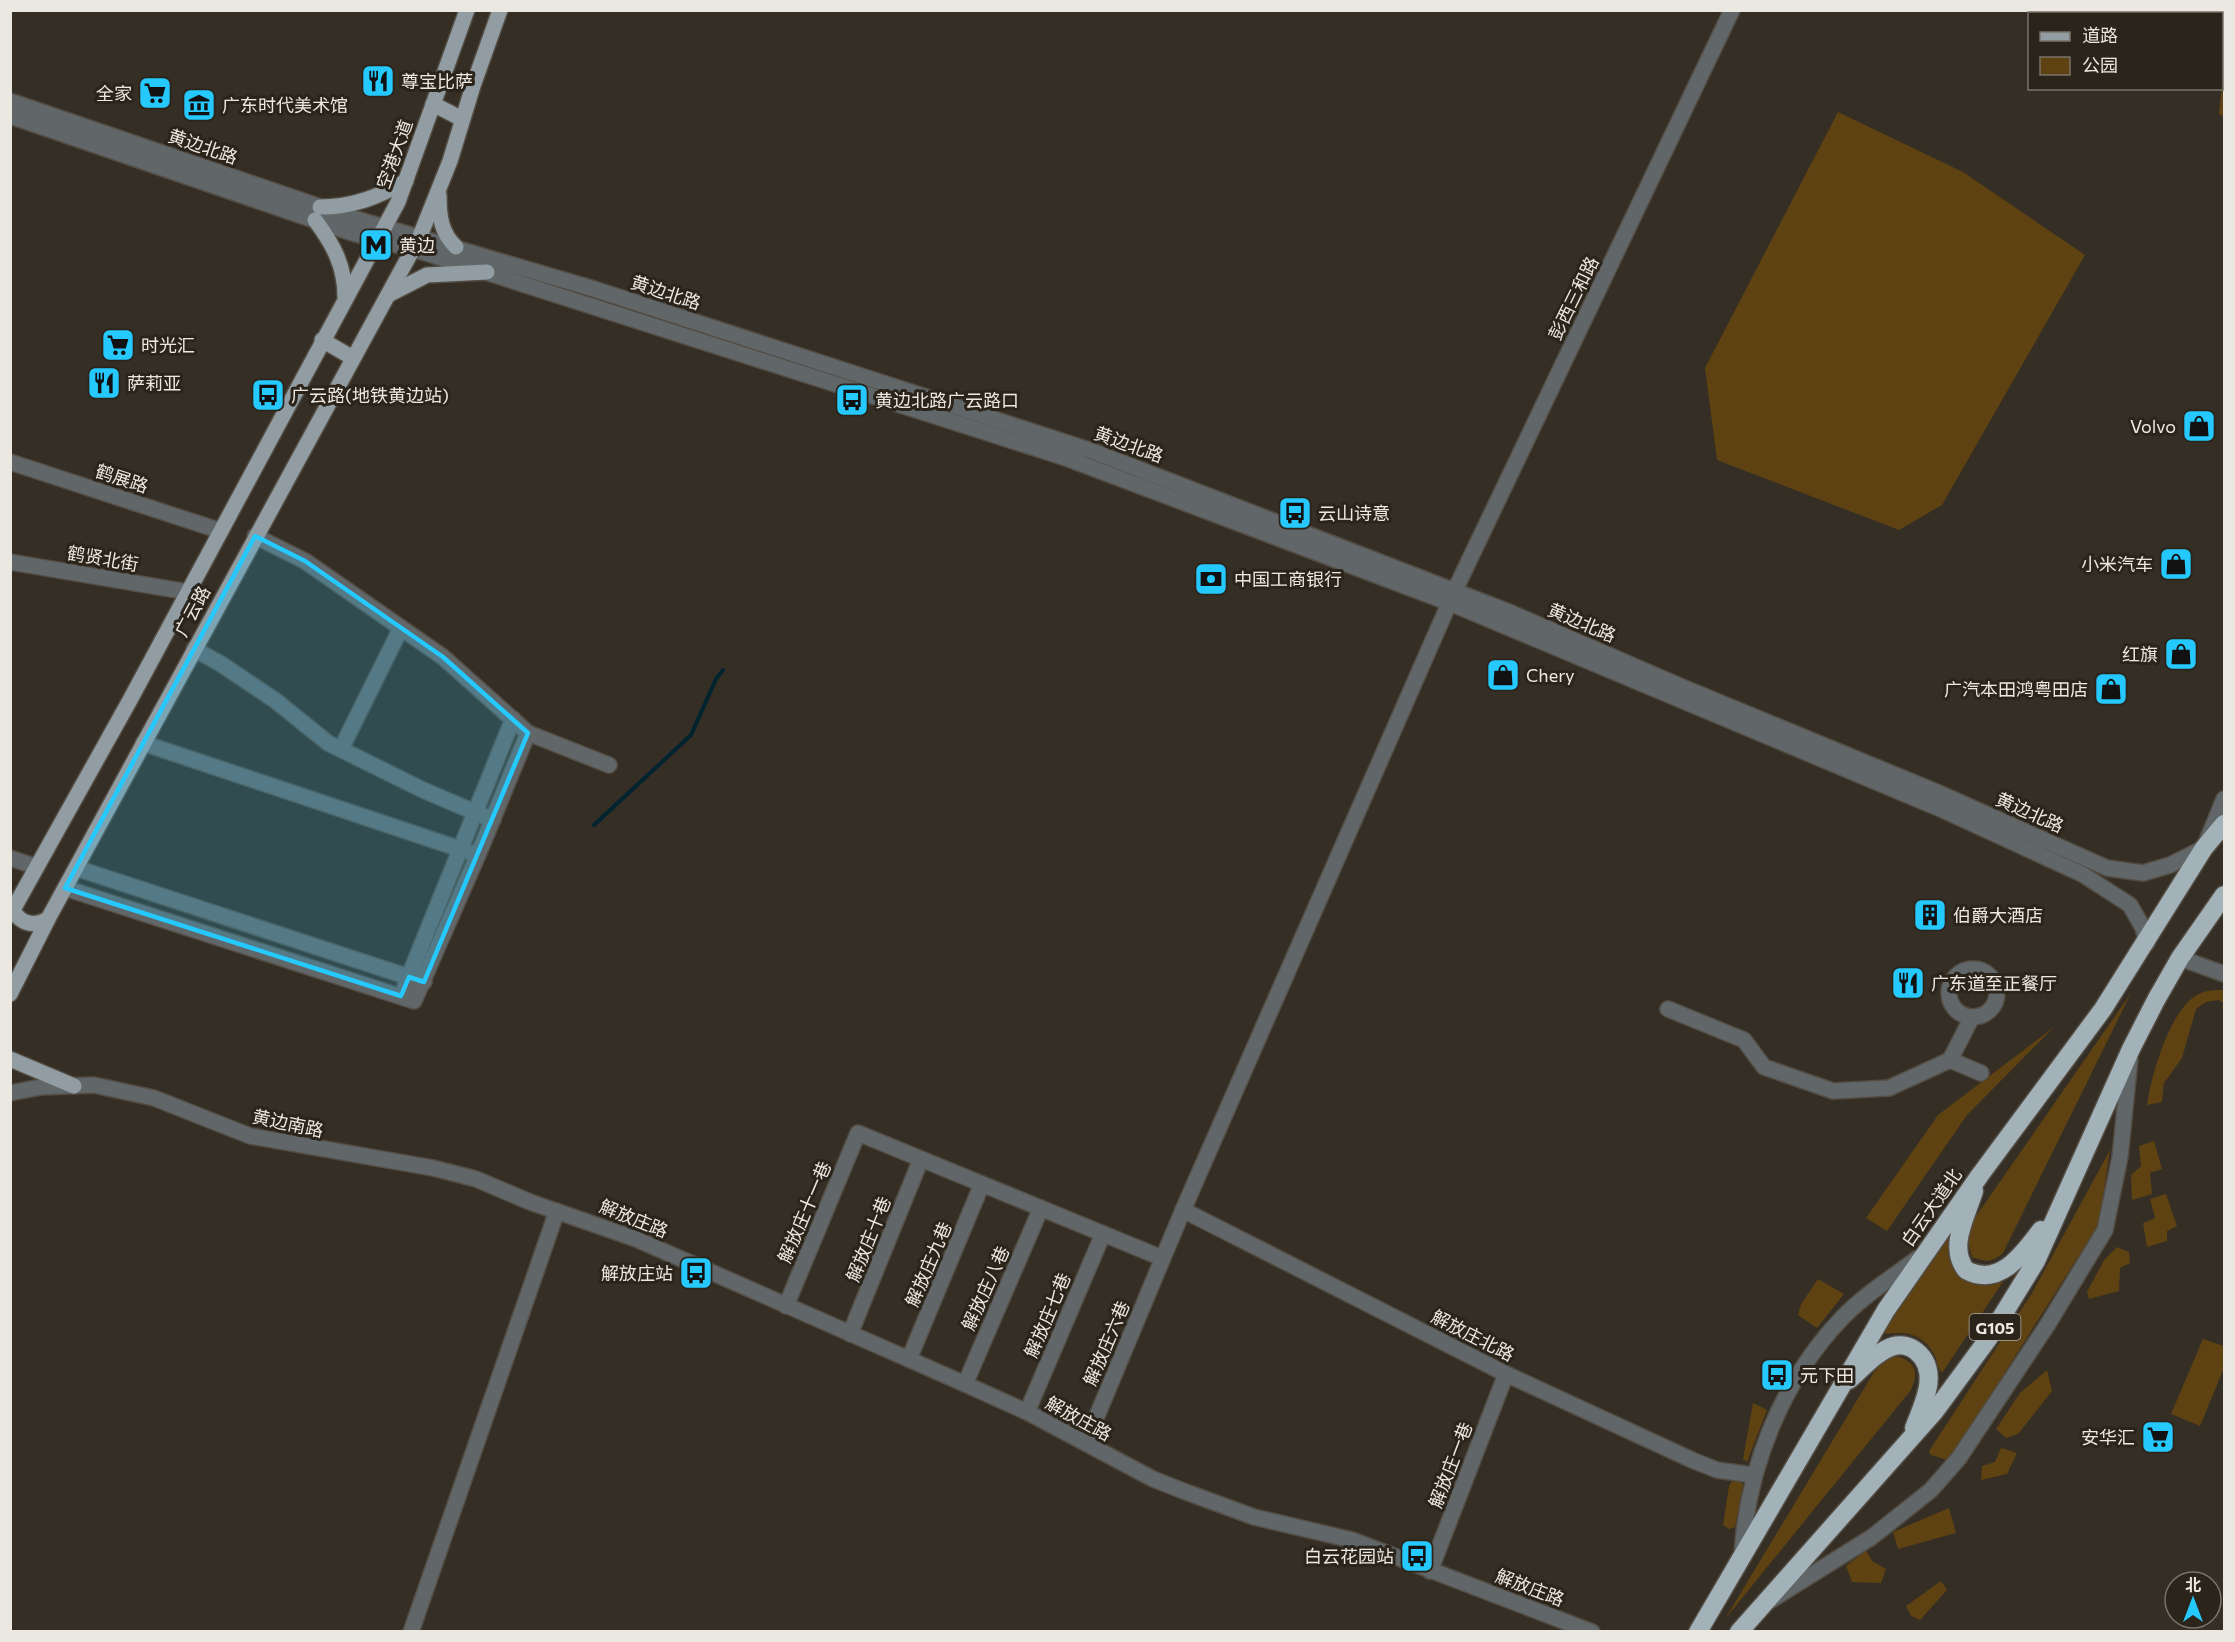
<svg xmlns="http://www.w3.org/2000/svg" width="2235" height="1642" font-family="Commissioner,'Noto Sans SC',sans-serif">
<style>
.green{fill:#5e4211}
.lines{fill:none;stroke-linecap:round;stroke-linejoin:round}
.stream{stroke:#002330;stroke-width:4}
.minor-casing{stroke:#524c43;stroke-width:18}
.major-casing{stroke:#524c43;stroke-width:18}
.highway-casing{stroke:#524c43;stroke-width:21}
.minor{stroke:#616769;stroke-width:15}
.major{stroke:#919da2;stroke-width:15}
.highway{stroke:#a3b2b9;stroke-width:18}
.marked{fill:#25c9fe;fill-opacity:0.2;stroke:#25c9fe;stroke-width:4.5;stroke-linejoin:round}
.labels{text-anchor:middle;dominant-baseline:central;stroke-width:6;stroke-linejoin:round;paint-order:stroke}
.shield{fill:#2b241b;stroke:#b1aca6;stroke-width:1.5}
.shield-label{font-size:16px;font-weight:bold;fill:#ebe7e1}
.poi-label{font-size:18px;fill:#ebe7e1;stroke:#2b241b;text-anchor:start}
.street-label{font-size:18px;fill:#ebe7e1;stroke:#2b241b}
</style>
<rect width="100%" height="100%" fill="#352e25"/>
<g class="green">
<polygon points="2223,76 2224,77 2224,117 2219,114"/>
<polygon points="1838,112 1963,172 2085,255 1942,505 1899,530 1717,460 1705,368"/>
<path d="M2224,990V1011L2222,1007L2224,1004L2219,1000L2206,1002L2196,1009L2182,1058L2164,1083L2162,1102L2147,1105C2151,1076 2171,1004 2201,993C2208,990 2217,990 2224,990Z"/>
<path d="M2131,993L2003,1253C1992,1263 1985,1262 1972,1257L1966,1234L1974,1219Z"/>
<polygon points="2054,1027 1967,1115 1887,1231 1866,1218 1938,1115"/>
<polygon points="2154,1141 2162,1169 2150,1173 2152,1194 2132,1200 2131,1175 2141,1166 2139,1146"/>
<polygon points="2110,1150 2099,1224 1953,1454 1947,1460 1931,1455 1929,1451 2032,1293"/>
<polygon points="2166,1194 2177,1226 2167,1231 2167,1241 2147,1247 2143,1223 2155,1218 2150,1199"/>
<path d="M1947,1237L1950,1240C1946,1253 1948,1260 1957,1271L2001,1276L2005,1279L1942,1373C1937,1368 1938,1362 1935,1356C1924,1335 1908,1331 1887,1334L1883,1332Z"/>
<polygon points="2117,1247 2129,1252 2130,1263 2120,1268 2119,1291 2089,1299 2087,1292 2104,1260"/>
<polygon points="1818,1279 1844,1294 1817,1328 1798,1315 1801,1304"/>
<polygon points="2203,1339 2224,1346 2224,1368 2200,1426 2171,1414"/>
<path d="M1896,1356C1916,1361 1919,1373 1911,1390L1725,1619L1874,1372L1884,1361Z"/>
<polygon points="2047,1370 2052,1391 2018,1434 2006,1438 1996,1429 2020,1393"/>
<polygon points="1753,1403 1767,1410 1747,1462 1743,1459"/>
<polygon points="2001,1448 2017,1453 2007,1474 1981,1480 1982,1466 1995,1462"/>
<polygon points="1733,1479 1739,1479 1743,1485 1735,1527 1729,1529 1723,1525 1729,1486"/>
<polygon points="1949,1508 1956,1533 1898,1549 1893,1532"/>
<polygon points="1866,1550 1872,1561 1886,1569 1881,1583 1852,1582 1846,1566"/>
<polygon points="1941,1581 1947,1590 1920,1620 1911,1616 1906,1606"/>
</g>
<g class="lines">
<polyline class="stream" points="594,825 691,735 716,679 723,670"/>
<defs>
<g id="minor">
<polyline points="2043,10 2052,14"/>
<polyline points="2222,65 2224,66"/>
<polyline points="10,101 353,218 594,289 1092,451 1509,612 1682,687 1939,793 2107,868 2143,873 2170,865 2204,848 2224,799"/>
<polyline points="10,116 349,232 426,253 1066,458 1450,603 1943,810 2082,874 2130,905 2143,928 2147,943"/>
<polyline points="10,462 221,531"/>
<polyline points="255,536 305,561 443,657 528,733 609,765"/>
<polyline points="10,562 188,592"/>
<polyline points="194,649 221,664 276,701 328,743 423,790 493,820"/>
<polyline points="143,743 478,855"/>
<polyline points="341,749 401,628"/>
<polyline points="10,858 37,867"/>
<polyline points="76,868 424,982"/>
<polyline points="65,888 414,1001 478,855 528,733"/>
<polyline points="2180,958 2224,974"/>
<circle cx="1973" cy="993" r="24"/>
<polyline points="405,986 513,719"/>
<polyline points="1668,1009 1744,1040 1764,1067 1833,1091 1889,1088 1950,1060 1972,1017"/>
<polyline points="1950,1060 1981,1073"/>
<polyline points="10,1093 41,1087 94,1085 154,1098 250,1136 433,1168 476,1179 530,1202 636,1239 965,1384 1027,1412 1153,1479 1186,1492 1254,1517 1352,1540 1592,1632"/>
<polyline points="1183,1210 1506,1374 1692,1460 1717,1470 1753,1475"/>
<polyline points="786,1306 858,1133 1162,1258"/>
<polyline points="850,1334 921,1159"/>
<polyline points="909,1359 982,1184"/>
<polyline points="965,1384 1041,1208"/>
<polyline points="1027,1412 1103,1234"/>
<polyline points="1086,1442 1183,1210 1455,590 1732,10"/>
<path d="M1742,1555C1747,1468 1782,1380 1843,1317C1865,1294 1893,1277 1918,1258"/>
<polyline points="1430,1571 1506,1374"/>
<polyline points="1771,1600 1872,1537 1931,1490 1959,1458 2048,1324 2105,1230 2120,1157 2130,1059"/>
<polyline points="411,1632 557,1211"/>
</g>
<g id="major">
<polyline points="2095,10 2104,14"/>
<polyline points="2222,54 2224,55"/>
<polyline points="433,104 462,119"/>
<path d="M439,195C439,216 441,233 456,247"/>
<path d="M320,207C353,207 378,197 406,181"/>
<path d="M315,220C333,244 345,266 345,297"/>
<polyline points="388,295 427,275 487,272"/>
<polyline points="322,340 353,358"/>
<path d="M13,911C22,924 33,927 48,919"/>
<polyline points="10,915 130,700 398,202 467,10"/>
<polyline points="10,994 48,919 420,236 450,161 473,86 500,10"/>
<polyline points="10,1059 74,1086"/>
</g>
<g id="highway">
<polyline points="2135,10 2144,14"/>
<polyline points="2201,10 2210,14"/>
<polyline points="2222,40 2224,41"/>
<path d="M1974,1191C1966,1217 1948,1247 1966,1270C1999,1288 2023,1254 2041,1230"/>
<path d="M1849,1380C1862,1369 1877,1351 1894,1346C1901,1344 1910,1346 1916,1351C1941,1371 1923,1404 1914,1428"/>
<polyline points="1698,1632 1886,1310 1980,1175 2103,1009 2204,848 2224,824"/>
<polyline points="1739,1632 1935,1411 1988,1339 2036,1261 2131,1049 2156,1000 2180,958 2224,895"/>
</g>
</defs>
<use href="#minor" class="minor-casing"/>
<use href="#major" class="major-casing"/>
<use href="#highway" class="highway-casing"/>
<use href="#minor" class="minor"/>
<use href="#major" class="major"/>
<use href="#highway" class="highway"/>
</g>
<path class="marked" d="M255,536L305,561L443,657L528,733L424,982L409,977L401,996L65,888Z"/>
<defs>
<symbol id="restaurant-square" viewBox="-11 -11 22 22"><rect x="-9" y="-9" width="18" height="18" rx="4" fill="#25c9fe" stroke="#2b241b"/><path d="M-5-6h1v4h1v-4h1v4h1v-4h1v5L-1.5 .5V6h-2V.5L-5-1ZM5-6V6H3V1.5H1.5Q1.5-4 5-6Z" fill="#111"/></symbol>
<symbol id="supermarket-square" viewBox="-11 -11 22 22"><rect x="-9" y="-9" width="18" height="18" rx="4" fill="#25c9fe" stroke="#2b241b"/><path d="M-6-5.5h2.5l.6 2H6L4.5 2H-2.5L-4.4-4H-6ZM-1.5 3.2a1.3 1.3 0 1 0 .1 0ZM3 3.2a1.3 1.3 0 1 0 .1 0Z" fill="#111"/></symbol>
<symbol id="museum-square" viewBox="-11 -11 22 22"><rect x="-9" y="-9" width="18" height="18" rx="4" fill="#25c9fe" stroke="#2b241b"/><path d="M0-6L6-3V-2H-6V-3ZM-5-1h2V3h-2ZM-1-1h2V3h-2ZM3-1h2V3H3ZM-6 4H6V6H-6Z" fill="#111"/></symbol>
<symbol id="metro-square" viewBox="-11 -11 22 22"><rect x="-9" y="-9" width="18" height="18" rx="4" fill="#25c9fe" stroke="#2b241b"/><path d="M-5.5 5V-5H-3L0 0L3-5H5.5V5H3V-.5L0 4L-3-.5V5Z" fill="#111"/></symbol>
<symbol id="bus-square" viewBox="-11 -11 22 22"><rect x="-9" y="-9" width="18" height="18" rx="4" fill="#25c9fe" stroke="#2b241b"/><path d="M-5-6H5V4H4V6H2V4H-2V6H-4V4H-5ZM-3.5-4V0h7V-4ZM-3.5 1.2v1.5H-2V1.2ZM2 1.2v1.5H3.5V1.2Z" fill="#111"/></symbol>
<symbol id="shop-square" viewBox="-11 -11 22 22"><rect x="-9" y="-9" width="18" height="18" rx="4" fill="#25c9fe" stroke="#2b241b"/><path d="M-5-2.5h2.3a2.7 3.5 0 0 1 5.4 0H5L5.5 6h-11ZM-1.5-2.5h3a1.5 2.3 0 0 0-3 0Z" fill="#111"/></symbol>
<symbol id="bank-square" viewBox="-11 -11 22 22"><rect x="-9" y="-9" width="18" height="18" rx="4" fill="#25c9fe" stroke="#2b241b"/><path d="M-6-4H6V4H-6ZM0-2.3a2.3 2.3 0 1 0 0 4.6a2.3 2.3 0 1 0 0-4.6Z" fill="#111"/></symbol>
<symbol id="building-square" viewBox="-11 -11 22 22"><rect x="-9" y="-9" width="18" height="18" rx="4" fill="#25c9fe" stroke="#2b241b"/><path d="M-4-6H4V6H1V3H-1V6H-4ZM-2.5-4.3h1.7v1.8h-1.7ZM.8-4.3h1.7v1.8H.8ZM-2.5-1h1.7V.8h-1.7ZM.8-1h1.7V.8H.8Z" fill="#111"/></symbol>
</defs>
<g fill-rule="evenodd">
<use href="#restaurant-square" x="359" y="62" width="38" height="38"/>
<use href="#supermarket-square" x="136" y="74" width="38" height="38"/>
<use href="#museum-square" x="180" y="86" width="38" height="38"/>
<use href="#metro-square" x="357" y="226" width="38" height="38"/>
<use href="#supermarket-square" x="99" y="326" width="38" height="38"/>
<use href="#restaurant-square" x="85" y="364" width="38" height="38"/>
<use href="#bus-square" x="249" y="376" width="38" height="38"/>
<use href="#bus-square" x="833" y="381" width="38" height="38"/>
<use href="#shop-square" x="2180" y="407" width="38" height="38"/>
<use href="#bus-square" x="1276" y="494" width="38" height="38"/>
<use href="#shop-square" x="2157" y="545" width="38" height="38"/>
<use href="#bank-square" x="1192" y="560" width="38" height="38"/>
<use href="#shop-square" x="2162" y="635" width="38" height="38"/>
<use href="#shop-square" x="1484" y="656" width="38" height="38"/>
<use href="#shop-square" x="2092" y="670" width="38" height="38"/>
<use href="#building-square" x="1911" y="896" width="38" height="38"/>
<use href="#restaurant-square" x="1889" y="964" width="38" height="38"/>
<use href="#bus-square" x="677" y="1254" width="38" height="38"/>
<use href="#bus-square" x="1758" y="1356" width="38" height="38"/>
<use href="#supermarket-square" x="2139" y="1418" width="38" height="38"/>
<use href="#bus-square" x="1398" y="1537" width="38" height="38"/>
</g>
<g class="labels">
<rect class="shield" x="1969.5" y="1314" width="51" height="26" rx="4.5"/>
<g class="shield-label">
<text x="1995" y="1327">G105</text>
</g>
<g class="poi-label">
<text x="401" y="81">尊宝比萨</text>
<text x="132" y="93" text-anchor="end">全家</text>
<text x="222" y="105">广东时代美术馆</text>
<text x="399" y="245">黄边</text>
<text x="141" y="345">时光汇</text>
<text x="127" y="383">萨莉亚</text>
<text x="291" y="395">广云路(地铁黄边站)</text>
<text x="875" y="400">黄边北路广云路口</text>
<text x="2176" y="426" text-anchor="end">Volvo</text>
<text x="1318" y="513">云山诗意</text>
<text x="2153" y="564" text-anchor="end">小米汽车</text>
<text x="1234" y="579">中国工商银行</text>
<text x="2158" y="654" text-anchor="end">红旗</text>
<text x="1526" y="675">Chery</text>
<text x="2088" y="689" text-anchor="end">广汽本田鸿粤田店</text>
<text x="1953" y="915">伯爵大酒店</text>
<text x="1931" y="983">广东道至正餐厅</text>
<text x="673" y="1273" text-anchor="end">解放庄站</text>
<text x="1800" y="1375">元下田</text>
<text x="2135" y="1437" text-anchor="end">安华汇</text>
<text x="1394" y="1556" text-anchor="end">白云花园站</text>
</g>
<g class="street-label">
<text transform="translate(203 146) rotate(19)">黄边北路</text>
<text transform="translate(394 154) rotate(-70)">空港大道</text>
<text transform="translate(666 292) rotate(18)">黄边北路</text>
<text transform="translate(1573 298) rotate(-64)">彭西三和路</text>
<text transform="translate(1129 444) rotate(20)">黄边北路</text>
<text transform="translate(122 478) rotate(18)">鹤展路</text>
<text transform="translate(103 558) rotate(10)">鹤贤北街</text>
<text transform="translate(192 611) rotate(-62)">广云路</text>
<text transform="translate(1582 622) rotate(23)">黄边北路</text>
<text transform="translate(2030 812) rotate(24)">黄边北路</text>
<text transform="translate(288 1123) rotate(12)">黄边南路</text>
<text transform="translate(1931 1207) rotate(-55)">白云大道北</text>
<text transform="translate(804 1212) rotate(-67)">解放庄十一巷</text>
<text transform="translate(634 1218) rotate(22)">解放庄路</text>
<text transform="translate(868 1239) rotate(-68)">解放庄十巷</text>
<text transform="translate(928 1264) rotate(-67)">解放庄九巷</text>
<text transform="translate(985 1288) rotate(-66)">解放庄八巷</text>
<text transform="translate(1047 1315) rotate(-67)">解放庄七巷</text>
<text transform="translate(1473 1335) rotate(27)">解放庄北路</text>
<text transform="translate(1106 1343) rotate(-67)">解放庄六巷</text>
<text transform="translate(1079 1418) rotate(29)">解放庄路</text>
<text transform="translate(1450 1465) rotate(-69)">解放庄一巷</text>
<text transform="translate(1530 1587) rotate(21)">解放庄路</text>
</g>
</g>
<rect width="2235" height="1642" fill="none" stroke="#ebe7e1" stroke-width="24"/>
<rect x="2028" y="12" width="195" height="78" fill="#2b241b" stroke="#78726a" stroke-width="1.5"/>
<rect x="2040" y="32" width="30" height="9" fill="#919da2" stroke="#78726a" stroke-width="1.5"/>
<text x="2082" y="42" font-size="18" fill="#ebe7e1">道路</text>
<rect x="2040" y="57" width="30" height="18" fill="#5e4211" stroke="#78726a" stroke-width="1.5"/>
<text x="2082" y="72" font-size="18" fill="#ebe7e1">公园</text>
<g transform="translate(2193 1600)"><circle r="28" fill="#2b241b" stroke="#78726a" stroke-width="1.5"/>
<path d="M0-4.5L10 22L0 15L-10 22Z" fill="#25c9fe"/>
<text y="-9" font-size="16" font-weight="bold" text-anchor="middle" fill="#ebe7e1">北</text>
</g>
</svg>
